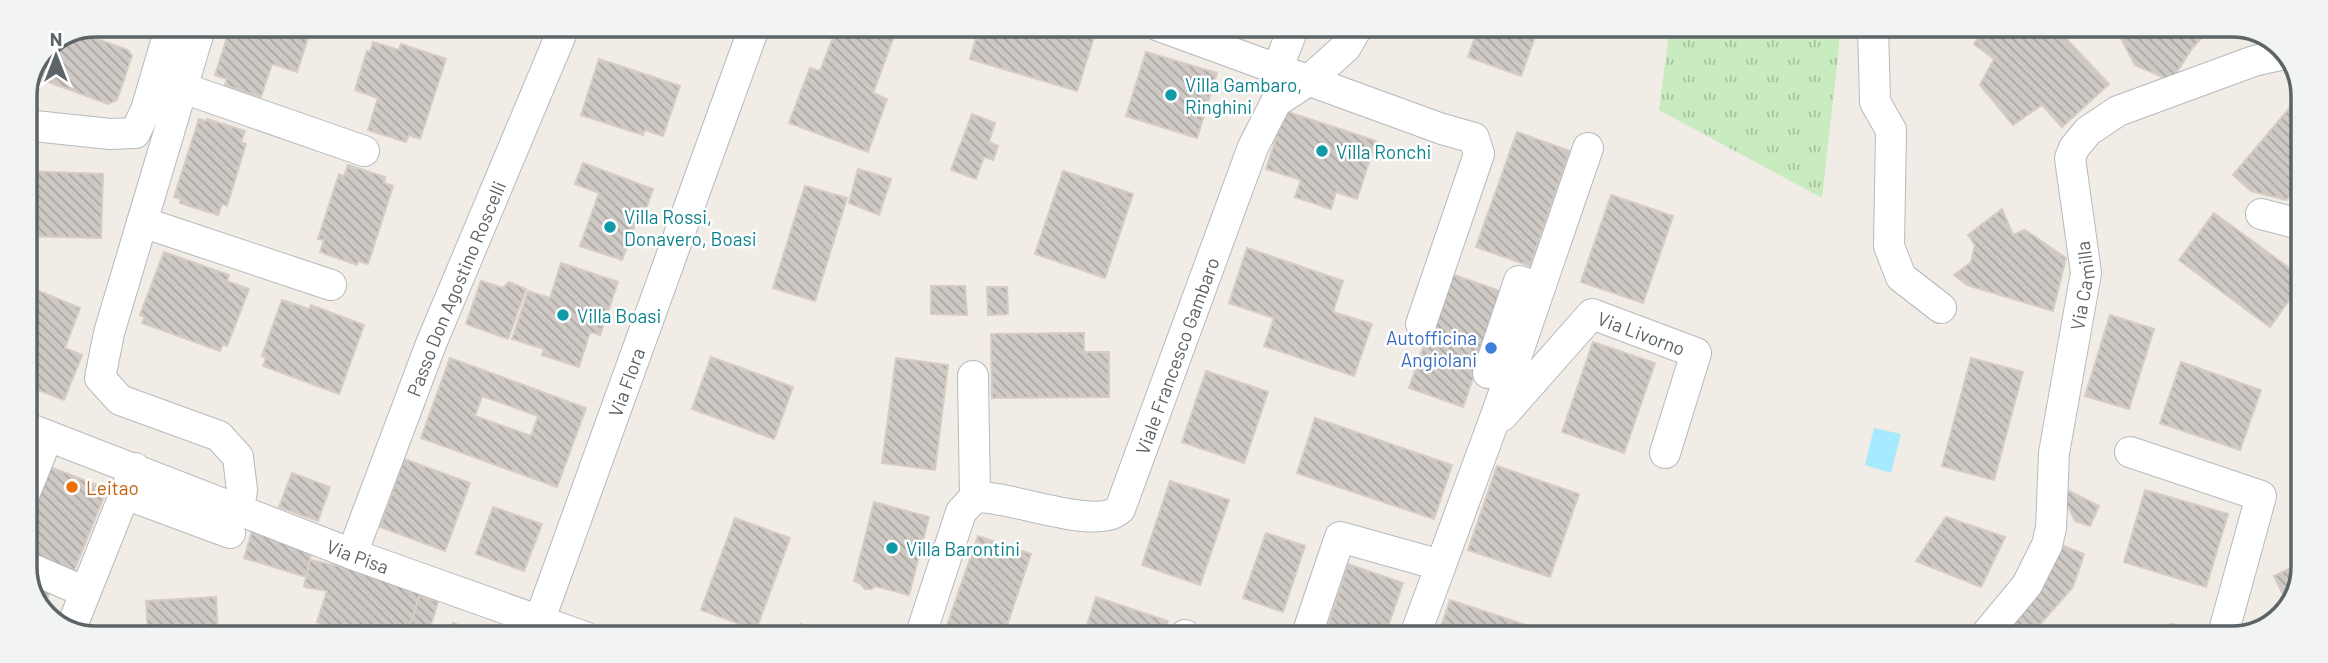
<svg xmlns="http://www.w3.org/2000/svg" width="2328" height="663" font-family="Barlow,sans-serif">
<style>
.grass{fill:url(#grass-tufts)}
.water{fill:#a7eaff}
.building{fill:url(#building-back-hatch);stroke:#d6ccc3;stroke-width:2;fill-rule:evenodd}
.lines{fill:none;stroke-linecap:round;stroke-linejoin:round}
.minor-casing{stroke:#b6babd;stroke-width:32}
.minor{stroke:#fff;stroke-width:30}
.culture-dot{fill:#0f9aa8;stroke:#fff;stroke-width:2.5}
.shop-dot{fill:#3f7fe0;stroke:#fff;stroke-width:2.5}
.food-dot{fill:#e8710a;stroke:#fff;stroke-width:2.5}
.labels{text-anchor:middle;dominant-baseline:central;stroke-width:5;stroke-linejoin:round;paint-order:stroke}
.culture-label{font-size:19px;fill:#0d838f;stroke:#fff;text-anchor:start}
.street-label{font-size:19px;fill:#5d6467;stroke:#fff}
.shop-label{font-size:19px;fill:#366cbe;stroke:#fff;text-anchor:end}
.food-label{font-size:19px;fill:#c56008;stroke:#fff;text-anchor:start}
.rim{fill:none;stroke:#5d6467;stroke-width:3.5}
</style>
<defs>
<pattern id="grass-tufts" width="24" height="20" patternUnits="userSpaceOnUse" patternTransform="scale(1.75)"><rect width="24" height="20" fill="#c8ebbf"/><path d="M3 7l-1-3M5 7V3M7 7l1-3M15 17l-1-3M17 17v-4M19 17l1-3" fill="none" stroke="#a6c29f"/></pattern>
<pattern id="building-back-hatch" width="6" height="6" patternUnits="userSpaceOnUse" patternTransform="scale(1.75)"><rect width="6" height="6" fill="#cec9c4"/><path d="M-1 5l2 2M0 0l6 6M5-1l2 2" fill="none" stroke="#aaa7a3"/></pattern>
</defs>
<rect width="100%" height="100%" fill="#f1ece5"/>
<polygon class="grass" points="1670,26 1839,26 1839,48 1822,198 1659,110"/>
<polygon class="water" points="1874,428 1901,434 1891,473 1865,465"/>
<g class="building">
<polygon points="231,25 308,25 305,34 309,35 297,72 272,64 261,97 225,85 227,79 215,75"/>
<polygon points="673,25 711,25 707,37"/>
<polygon points="832,25 898,25 873,93 887,99 868,152 789,123 810,68 820,71 837,27"/>
<polygon points="980,25 1067,26 1095,34 1077,91 970,59"/>
<polygon points="1479,26 1539,26 1521,76 1468,57"/>
<polygon points="1984,27 2055,27 2109,84 2062,127 2042,105 2013,125 1980,85 1994,59 1974,44"/>
<polygon points="2115,27 2212,27 2193,47 2171,81 2135,65"/>
<polygon points="78,32 128,50 132,56 117,100 108,104 43,80 30,82 46,45"/>
<polygon points="373,42 399,50 401,44 446,59 420,139 409,135 406,142 368,130 378,98 355,90 367,51 370,52"/>
<polygon points="1146,52 1217,73 1197,138 1126,116"/>
<polygon points="599,59 680,86 663,136 645,130 643,135 581,115"/>
<polygon points="2297,99 2303,104 2303,184 2286,200 2251,191 2233,175"/>
<polygon points="1285,111 1376,141 1357,199 1336,192 1331,209 1295,197 1301,180 1266,169"/>
<polygon points="972,114 995,123 989,142 998,146 993,160 984,157 976,179 951,170"/>
<polygon points="199,119 206,121 207,119 245,131 241,142 246,144 227,206 222,204 218,215 180,203 181,199 174,197"/>
<polygon points="1517,132 1570,151 1530,266 1476,247"/>
<polygon points="583,163 653,189 646,209 641,208 622,260 580,246 599,193 575,184"/>
<polygon points="348,165 385,177 384,183 393,186 368,264 358,261 357,265 320,252 324,240 318,239 339,174 344,176"/>
<polygon points="858,169 891,179 879,215 849,203"/>
<polygon points="25,171 103,174 101,238 25,236"/>
<polygon points="1063,171 1133,194 1105,278 1035,254"/>
<polygon points="805,186 847,198 815,301 773,288"/>
<polygon points="1611,195 1673,216 1643,303 1581,282"/>
<polygon points="2002,209 2013,235 2025,230 2066,258 2053,311 1967,285 1954,275 1971,262 1975,245 1968,235"/>
<polygon points="2214,213 2303,278 2302,282 2270,327 2179,260"/>
<polygon points="1247,248 1343,281 1333,312 1372,324 1354,376 1264,346 1274,318 1229,303"/>
<polygon points="164,252 229,275 227,281 249,289 227,346 223,344 220,351 142,323 145,317 140,315"/>
<polygon points="561,263 618,282 600,335 590,332 579,367 542,355 544,349 512,339 528,291 550,298"/>
<polygon points="1449,273 1503,292 1463,407 1409,388"/>
<polygon points="481,281 503,288 509,282 526,289 508,339 466,324"/>
<polygon points="931,286 965,286 967,315 931,314"/>
<polygon points="987,287 1007,287 1008,314 988,315"/>
<polygon points="34,289 80,308 65,348 82,355 64,400 25,385 25,313"/>
<polygon points="282,300 309,309 311,305 364,325 339,394 263,366 266,358 262,356"/>
<polygon points="2110,315 2154,329 2129,409 2085,396"/>
<polygon points="1084,333 1084,352 1109,352 1109,397 992,398 991,334"/>
<polygon points="1593,342 1655,363 1624,453 1562,432"/>
<polygon points="711,357 793,387 774,439 692,409"/>
<path d="M450,358L586,408L557,487L421,438ZM482,396L538,416L531,436L475,416Z"/>
<polygon points="896,358 948,365 935,470 882,463"/>
<polygon points="1971,358 2023,372 1994,480 1942,466"/>
<polygon points="2181,362 2261,390 2240,450 2160,423"/>
<polygon points="1206,371 1268,392 1244,463 1182,442"/>
<polygon points="1315,418 1452,465 1434,519 1297,473"/>
<polygon points="404,459 470,483 445,551 380,527"/>
<polygon points="45,465 107,489 74,571 25,552 25,517"/>
<polygon points="1497,466 1579,494 1550,577 1468,550"/>
<polygon points="292,473 330,487 318,521 279,507"/>
<polygon points="1170,481 1229,500 1200,585 1142,565"/>
<polygon points="2061,487 2099,506 2090,526 2075,521 2069,508 2061,503"/>
<polygon points="2145,490 2228,514 2206,587 2124,562"/>
<polygon points="874,502 929,517 909,595 875,586 872,589 865,589 860,583 854,581"/>
<polygon points="493,507 542,524 524,571 476,554"/>
<polygon points="1946,517 2005,537 1981,587 1916,561"/>
<polygon points="735,518 790,538 756,630 701,610"/>
<polygon points="252,531 311,554 306,577 244,558"/>
<polygon points="1266,533 1305,546 1283,612 1243,598"/>
<polygon points="978,536 1031,554 1003,637 943,637"/>
<polygon points="2056,543 2084,554 2073,587 2028,638 1988,638"/>
<polygon points="310,560 380,575 422,588 406,637 361,636 317,622 327,591 304,587"/>
<polygon points="2301,563 2301,585 2288,605 2274,576"/>
<polygon points="1348,564 1403,583 1384,638 1324,638"/>
<polygon points="28,580 51,589 41,613"/>
<polygon points="420,595 438,602 429,631 410,625"/>
<polygon points="216,597 218,636 148,636 146,601"/>
<polygon points="1096,597 1168,621 1162,637 1083,637"/>
<polygon points="1450,600 1532,627 1528,638 1437,638"/>
<polygon points="453,623 491,637 448,637"/>
<polygon points="801,624 832,637 798,637"/>
<polygon points="2174,624 2177,638 2096,638"/>
</g>
<g class="lines">
<defs>
<g id="minor">
<polyline points="201,25 109,333 100,378 120,400 219,436 238,457 242,490 239,508"/>
<polyline points="1159,26 1442,129 1474,138 1479,154 1421,324"/>
<polyline points="1873,26 1875,102 1891,130 1889,246 1901,277 1941,308"/>
<polyline points="1277,70 1294,26"/>
<polyline points="183,88 364,151"/>
<polyline points="25,125 110,134 135,133 146,110 171,25"/>
<polyline points="2261,214 2303,225"/>
<polyline points="142,222 331,285"/>
<polyline points="1488,373 1519,281 1540,288"/>
<polyline points="973,376 975,497"/>
<path id="s1" d="M1502,416L1592,314L1696,353L1665,453"/>
<path id="s2" d="M25,427L352,554L585,637"/>
<polyline points="2130,452 2261,496 2222,638"/>
<polyline points="25,493 48,436"/>
<polyline points="125,494 230,533"/>
<path id="s3" d="M352,554L431,344L565,25"/>
<polyline points="25,566 85,592"/>
<path id="s4" d="M540,619L755,25"/>
<polyline points="70,631 135,468"/>
<path id="s5" d="M920,637L961,512L975,497C1009,495 1097,532 1120,509L1253,147L1276,102L1308,81L1346,47L1358,26"/>
<polyline points="1184,637 1185,635"/>
<polyline points="1306,637 1340,537 1440,565"/>
<polyline points="1414,638 1499,407 1588,148"/>
<path id="s6" d="M1983,638L2027,585L2047,545L2051,528L2054,453L2086,273L2070,158L2074,148L2088,131L2118,111L2254,61L2288,53"/>
</g>
</defs>
<use href="#minor" class="minor-casing"/>
<use href="#minor" class="minor"/>
</g>
<g class="culture-dot">
<circle cx="1171" cy="95" r="7"/>
<circle cx="1322" cy="151" r="7"/>
<circle cx="610" cy="227" r="7"/>
<circle cx="563" cy="315" r="7"/>
<circle cx="892" cy="548" r="7"/>
</g>
<circle class="shop-dot" cx="1491" cy="348" r="7"/>
<circle class="food-dot" cx="72" cy="487" r="7"/>
<g class="labels">
<g class="culture-label">
<text x="1185" y="84">Villa Gambaro,<tspan x="1185" dy="22">Ringhini</tspan></text>
<text x="1336" y="151">Villa Ronchi</text>
<text x="624" y="216">Villa Rossi,<tspan x="624" dy="22">Donavero, Boasi</tspan></text>
<text x="577" y="315">Villa Boasi</text>
<text x="906" y="548">Villa Barontini</text>
</g>
<g class="street-label">
<text stroke="none"><textPath href="#s6" startOffset="376">Via Camilla</textPath></text>
<text stroke="none"><textPath href="#s3" startOffset="285">Passo Don Agostino Roscelli</textPath></text>
<text stroke="none"><textPath href="#s1" startOffset="189">Via Livorno</textPath></text>
<text stroke="none"><textPath href="#s5" startOffset="464">Viale Francesco Gambaro</textPath></text>
<text stroke="none"><textPath href="#s4" startOffset="252">Via Flora</textPath></text>
<text stroke="none"><textPath href="#s2" startOffset="357">Via Pisa</textPath></text>
</g>
<g class="shop-label">
<text x="1477" y="337">Autofficina<tspan x="1477" dy="22">Angiolani</tspan></text>
</g>
<g class="food-label">
<text x="86" y="487">Leitao</text>
</g>
</g>
<path d="M0 0H2328V663H0ZM96 37H2232A59 59 0 0 1 2291 96V567A59 59 0 0 1 2232 626H96A59 59 0 0 1 37 567V96A59 59 0 0 1 96 37Z" fill="#f2f3f3" fill-rule="evenodd"/>
<path class="rim" d="M96 37H2232A59 59 0 0 1 2291 96V567A59 59 0 0 1 2232 626H96A59 59 0 0 1 37 567V96A59 59 0 0 1 96 37Z"/>
<g transform="translate(56 56)" stroke="#ffffff" stroke-width="5" paint-order="stroke">
<path d="M0-5L12 26L0 18L-12 26Z" fill="#5d6467"/>
<text y="-10" font-size="19" font-weight="bold" text-anchor="middle" fill="#5d6467">N</text>
</g>
</svg>
